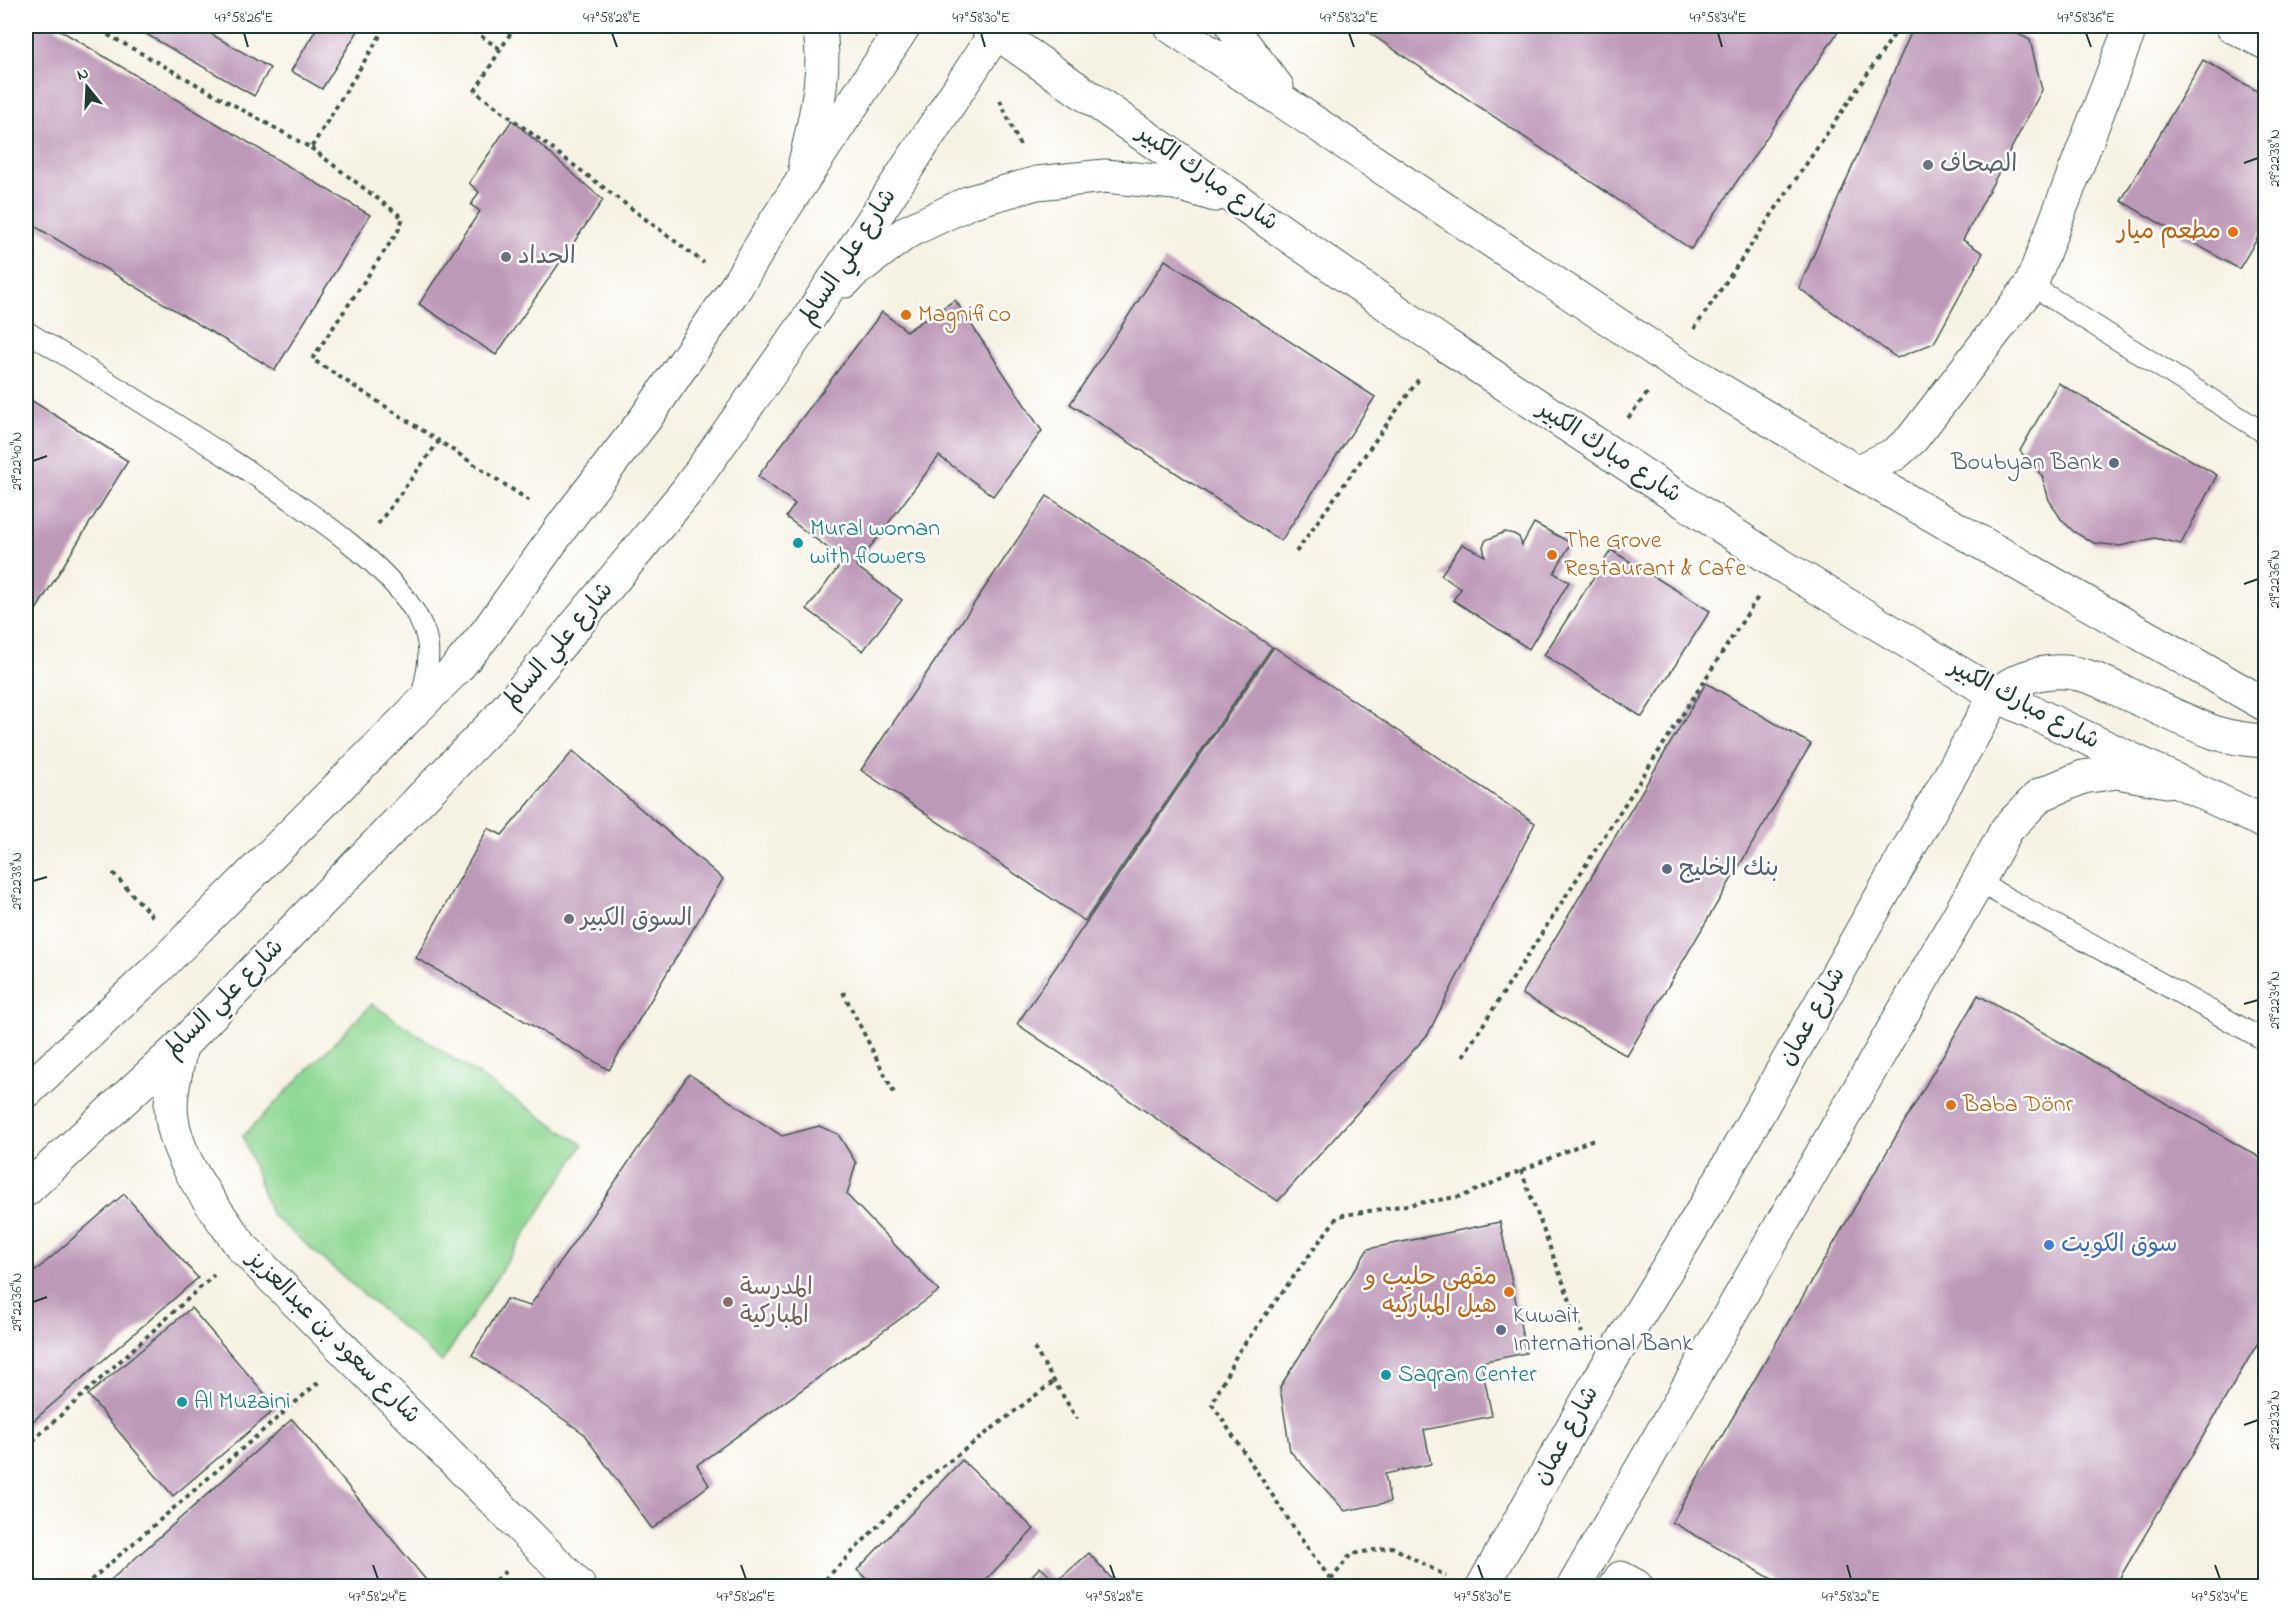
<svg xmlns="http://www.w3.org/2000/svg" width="2291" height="1612" font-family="'Indie Flower','Playpen Sans Arabic',sans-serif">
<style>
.green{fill:#8fd893;stroke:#578a64;stroke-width:1.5}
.building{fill:#bd99b8}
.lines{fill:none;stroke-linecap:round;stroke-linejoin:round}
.lane-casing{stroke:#3f584e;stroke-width:22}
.street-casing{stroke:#3f584e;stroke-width:35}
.primary-casing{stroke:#3f584e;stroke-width:35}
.path{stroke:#3f584e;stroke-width:4;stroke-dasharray:4.5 4.5;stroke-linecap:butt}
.lane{stroke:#fff;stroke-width:20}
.street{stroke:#fff;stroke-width:33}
.primary{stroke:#fff;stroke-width:33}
.ticks{fill:none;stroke:#1f3d34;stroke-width:2}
.worship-dot{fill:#6b7280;stroke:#fff;stroke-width:2}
.food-dot{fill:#e8710a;stroke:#fff;stroke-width:2}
.service-dot{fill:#5c6f8a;stroke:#fff;stroke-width:2}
.culture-dot{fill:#0f9aa8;stroke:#fff;stroke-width:2}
.shop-dot{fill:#3f7fe0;stroke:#fff;stroke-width:2}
.education-dot{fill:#8d6e63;stroke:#fff;stroke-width:2}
.labels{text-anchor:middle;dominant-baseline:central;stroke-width:5;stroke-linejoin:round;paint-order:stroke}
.worship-label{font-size:24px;fill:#5b616d;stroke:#fff;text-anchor:start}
.street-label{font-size:24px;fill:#1f3d34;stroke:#fff}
.food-label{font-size:24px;fill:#c56008;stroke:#fff;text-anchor:start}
.service-label{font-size:24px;fill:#4e5e75;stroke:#fff;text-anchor:start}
.culture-label{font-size:24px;fill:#0d838f;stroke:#fff;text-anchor:start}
.shop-label{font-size:24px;fill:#366cbe;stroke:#fff;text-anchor:start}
.education-label{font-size:24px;fill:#785e54;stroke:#fff;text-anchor:start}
.neatline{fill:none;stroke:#1f3d34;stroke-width:2}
.ticks-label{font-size:15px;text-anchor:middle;fill:#1f3d34}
</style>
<rect width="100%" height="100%" fill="#fff"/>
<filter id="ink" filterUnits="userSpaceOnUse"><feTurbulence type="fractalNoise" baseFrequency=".0167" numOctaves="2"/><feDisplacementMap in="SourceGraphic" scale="12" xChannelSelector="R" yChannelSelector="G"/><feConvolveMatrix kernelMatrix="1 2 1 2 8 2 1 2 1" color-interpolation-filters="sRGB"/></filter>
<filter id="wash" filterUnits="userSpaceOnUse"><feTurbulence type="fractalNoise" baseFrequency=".008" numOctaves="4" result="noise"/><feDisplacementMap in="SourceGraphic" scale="24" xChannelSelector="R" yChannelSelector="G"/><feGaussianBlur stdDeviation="1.35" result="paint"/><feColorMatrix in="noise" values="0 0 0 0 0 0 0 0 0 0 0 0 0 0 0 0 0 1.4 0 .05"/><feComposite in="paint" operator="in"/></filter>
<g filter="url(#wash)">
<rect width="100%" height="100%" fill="#f6f2e3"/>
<polygon class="green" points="372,1004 583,1145 442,1362 271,1214 243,1136"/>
<g id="blocks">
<g class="building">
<polygon points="26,26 53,26 370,215 275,370 26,221"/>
<polygon points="132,26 197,26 270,68 254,96"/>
<polygon points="318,26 361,26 322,89 291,71"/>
<polygon points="1369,26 1842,26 1691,249 1371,34"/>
<polygon points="1914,26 2002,26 2030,40 2042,90 1963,240 1983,253 1934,343 1897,358 1799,288"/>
<polygon points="2203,60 2266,96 2266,224 2239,269 2121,201"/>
<polygon points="512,120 603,200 496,355 419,304 480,211 471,205 479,192 469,183"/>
<polygon points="1165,260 1375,397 1281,541 1070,404"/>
<polygon points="955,300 1042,431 993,496 939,456 856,566 902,600 863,651 807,609 844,560 786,517 795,504 758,476 882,312 907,331"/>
<polygon points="2058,383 2217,475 2181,544 2155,538 2120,546 2094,543 2074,532 2061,519 2049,500 2042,476 2020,451"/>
<polygon points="26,397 128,461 26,626"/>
<polygon points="1047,496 1272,647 1085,921 861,770"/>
<polygon points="1534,523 1571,543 1554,573 1569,582 1529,649 1453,600 1461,589 1441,575 1462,544 1485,556 1483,546 1486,540 1505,532 1514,534 1519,537 1522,545"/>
<polygon points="1611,550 1710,611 1642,717 1544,655"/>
<polygon points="1274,647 1535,823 1428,1034 1278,1201 1017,1024"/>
<polygon points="1706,683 1811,744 1627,1056 1522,994"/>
<polygon points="573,751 723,879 609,1070 416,958 488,828 502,835"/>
<polygon points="1978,995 2266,1161 2266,1329 2115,1586 1784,1586 1672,1522"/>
<polygon points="689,1074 782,1136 819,1126 838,1134 856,1163 847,1195 939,1291 697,1465 709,1485 652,1529 583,1433 472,1355 506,1299 530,1306"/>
<polygon points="124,1194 198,1278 26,1427 26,1279"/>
<polygon points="1500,1222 1526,1353 1481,1362 1492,1416 1424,1430 1431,1464 1385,1474 1390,1502 1345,1511 1290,1451 1280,1387 1368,1249"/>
<polygon points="191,1308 277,1408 173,1496 88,1395"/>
<polygon points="292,1419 431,1586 104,1586"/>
<polygon points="962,1460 1034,1529 980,1586 874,1586 857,1570"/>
<polygon points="1089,1553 1118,1586 1022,1586 1040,1567 1056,1582"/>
</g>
</g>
</g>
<g filter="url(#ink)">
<use href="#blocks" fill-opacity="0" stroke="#3f584e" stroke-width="1.5"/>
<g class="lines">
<defs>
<g id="lane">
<polyline points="2031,285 2266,434"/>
<path d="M26,331C95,374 165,416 233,461C290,499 399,566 424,630C433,653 426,678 420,701"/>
<polyline points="1978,882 2266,1041"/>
</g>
<g id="street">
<polyline points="2232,26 2266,43"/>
<polyline points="1857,472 1895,454 1912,439 2031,285 2131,26"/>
<path d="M181,1046C178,1065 171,1087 171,1106C172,1157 214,1207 242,1247L579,1586"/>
<path d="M1483,1586L1599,1380L1706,1205L1996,695C2020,674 2055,666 2086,676C2100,680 2114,688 2128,694C2157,707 2186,722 2216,733C2232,738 2249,740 2266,741"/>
<polyline points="1574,1586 1978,882 2007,829 2040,795 2083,777 2117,772 2167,781"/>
<polyline points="1616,1586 1621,1578 1636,1586"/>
</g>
<g id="primary">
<polyline points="987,26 1444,344 1779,564 1996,695 2266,823"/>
<polyline points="1170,26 1672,361 1857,472 2266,705"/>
<polyline points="1233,26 1241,40 1277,87"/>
<path d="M805,163C815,119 828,70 819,26"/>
<polyline points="845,281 852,273 907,232 970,202 1037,183 1105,176 1175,183 1215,195"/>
<polyline points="26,1092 155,971 457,668 487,632 564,524 645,419 736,287 774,224 904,26"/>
<polyline points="26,1190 181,1046 498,719 686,492 805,324 1000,26"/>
</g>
</defs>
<use href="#lane" class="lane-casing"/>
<use href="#street" class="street-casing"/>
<use href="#primary" class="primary-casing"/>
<g class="path">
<polyline points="92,26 311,148 386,26"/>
<polyline points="466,26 500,49"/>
<polyline points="515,26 475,91 704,263"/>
<polyline points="1000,100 1021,148"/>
<polyline points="311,148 403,218 398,231 312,359 439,441"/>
<polyline points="1694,329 1900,26"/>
<polyline points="1628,418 1649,391"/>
<polyline points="378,524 439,441 531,502"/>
<polyline points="1296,552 1421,376"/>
<polyline points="113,873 153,917"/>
<polyline points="843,992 895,1095"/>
<polyline points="1463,1056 1758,597"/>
<polyline points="1521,1170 1582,1333"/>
<polyline points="1034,1348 1077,1419"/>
<polyline points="26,1447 214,1275"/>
<polyline points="1331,1580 1351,1554 1392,1547 1446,1576"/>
<polyline points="84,1586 320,1381"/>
<polyline points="489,1586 507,1570"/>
<polyline points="819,1586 917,1486 1053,1382"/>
<polyline points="1336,1586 1308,1549 1212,1404 1237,1354 1338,1216 1463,1196 1596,1138"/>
</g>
<use href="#lane" class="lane"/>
<use href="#street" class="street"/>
<use href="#primary" class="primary"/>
</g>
</g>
<path class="ticks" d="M244,33L248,47M612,33L617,47M981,33L985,47M1349,33L1354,47M1718,33L1722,47M2086,33L2091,47M2244,163L2258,158M33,461L47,456M2244,584L2258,579M33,881L47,877M2244,1004L2258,1000M33,1302L47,1297M2244,1425L2258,1420M373,1565L378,1579M741,1565L746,1579M1110,1565L1115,1579M1478,1565L1483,1579M1847,1565L1851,1579M2215,1565L2220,1579"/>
<g class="worship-dot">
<circle cx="1928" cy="165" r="6"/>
<circle cx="506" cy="257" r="6"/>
<circle cx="569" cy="919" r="6"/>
</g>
<g class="food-dot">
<circle cx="2233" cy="232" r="6"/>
<circle cx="906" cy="315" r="6"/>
<circle cx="1552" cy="555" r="6"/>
<circle cx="1951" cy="1105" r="6"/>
<circle cx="1509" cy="1292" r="6"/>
</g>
<g class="service-dot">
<circle cx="2114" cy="463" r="6"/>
<circle cx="1667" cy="869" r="6"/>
<circle cx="1501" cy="1330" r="6"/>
</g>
<g class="culture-dot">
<circle cx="798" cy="543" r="6"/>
<circle cx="1386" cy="1375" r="6"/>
<circle cx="182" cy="1402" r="6"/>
</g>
<circle class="shop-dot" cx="2049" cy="1245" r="6"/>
<circle class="education-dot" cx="728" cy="1302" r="6"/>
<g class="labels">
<g class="worship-label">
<text x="1940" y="165">الصحاف</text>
<text x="518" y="257">الحداد</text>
<text x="581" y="919">السوق الكبير</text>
</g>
<g class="street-label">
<text transform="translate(1207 179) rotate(35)">شارع مبارك الكبير</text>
<text transform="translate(849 257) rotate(-57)">شارع علي السالم</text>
<text transform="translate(1609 453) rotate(33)">شارع مبارك الكبير</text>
<text transform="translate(559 646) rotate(-50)">شارع علي السالم</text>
<text transform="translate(2024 705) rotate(28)">شارع مبارك الكبير</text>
<text transform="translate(225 999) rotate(-45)">شارع علي السالم</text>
<text transform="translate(1813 1017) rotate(-60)">شارع عمان</text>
<text transform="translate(333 1338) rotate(45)">شارع سعود بن عبدالعزيز</text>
<text transform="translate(1567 1436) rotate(-61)">شارع عمان</text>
</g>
<g class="food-label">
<text x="2221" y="232" text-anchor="end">مطعم ميار</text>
<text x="918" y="315">Magnifico</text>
<text x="1564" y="541">The Grove<tspan x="1564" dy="28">Restaurant &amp; Cafe</tspan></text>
<text x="1963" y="1105">Baba Dönr</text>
<text x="1497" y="1278" text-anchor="end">مقهى حليب و<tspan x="1497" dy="28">هيل المباركيه</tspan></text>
</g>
<g class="service-label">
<text x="2102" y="463" text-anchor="end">Boubyan Bank</text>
<text x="1679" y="869">بنك الخليج</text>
<text x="1513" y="1316">Kuwait<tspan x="1513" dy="28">International Bank</tspan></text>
</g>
<g class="culture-label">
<text x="810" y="529">Mural woman<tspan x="810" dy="28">with flowers</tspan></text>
<text x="1398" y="1375">Saqran Center</text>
<text x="194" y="1402">Al Muzaini</text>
</g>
<g class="shop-label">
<text x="2061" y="1245">سوق الكويت</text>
</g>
<g class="education-label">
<text x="740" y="1288">المدرسة<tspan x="740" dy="28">المباركية</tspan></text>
</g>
</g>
<rect width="2291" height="1612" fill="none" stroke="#fff" stroke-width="66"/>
<g transform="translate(87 87) rotate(342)" stroke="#ffffff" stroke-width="4.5" paint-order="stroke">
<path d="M0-4.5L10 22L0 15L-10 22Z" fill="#1f3d34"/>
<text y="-9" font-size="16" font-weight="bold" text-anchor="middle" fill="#1f3d34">N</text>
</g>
<rect x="33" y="33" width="2225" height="1546" class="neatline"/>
<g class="ticks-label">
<text x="244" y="22">47°58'26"E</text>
<text x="612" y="22">47°58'28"E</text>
<text x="981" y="22">47°58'30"E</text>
<text x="1349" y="22">47°58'32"E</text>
<text x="1718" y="22">47°58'34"E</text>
<text x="2086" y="22">47°58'36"E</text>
<text transform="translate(2274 158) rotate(-90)" y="5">29°22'38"N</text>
<text transform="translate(16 461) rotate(-90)" y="5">29°22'40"N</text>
<text transform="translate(2274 579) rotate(-90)" y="5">29°22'36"N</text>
<text transform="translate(16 881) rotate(-90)" y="5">29°22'38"N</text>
<text transform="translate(2274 1000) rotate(-90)" y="5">29°22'34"N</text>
<text transform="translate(16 1302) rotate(-90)" y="5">29°22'36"N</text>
<text transform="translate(2274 1420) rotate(-90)" y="5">29°22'32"N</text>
<text x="378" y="1601">47°58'24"E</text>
<text x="746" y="1601">47°58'26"E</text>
<text x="1115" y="1601">47°58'28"E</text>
<text x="1483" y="1601">47°58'30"E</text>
<text x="1851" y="1601">47°58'32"E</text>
<text x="2220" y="1601">47°58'34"E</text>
</g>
</svg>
